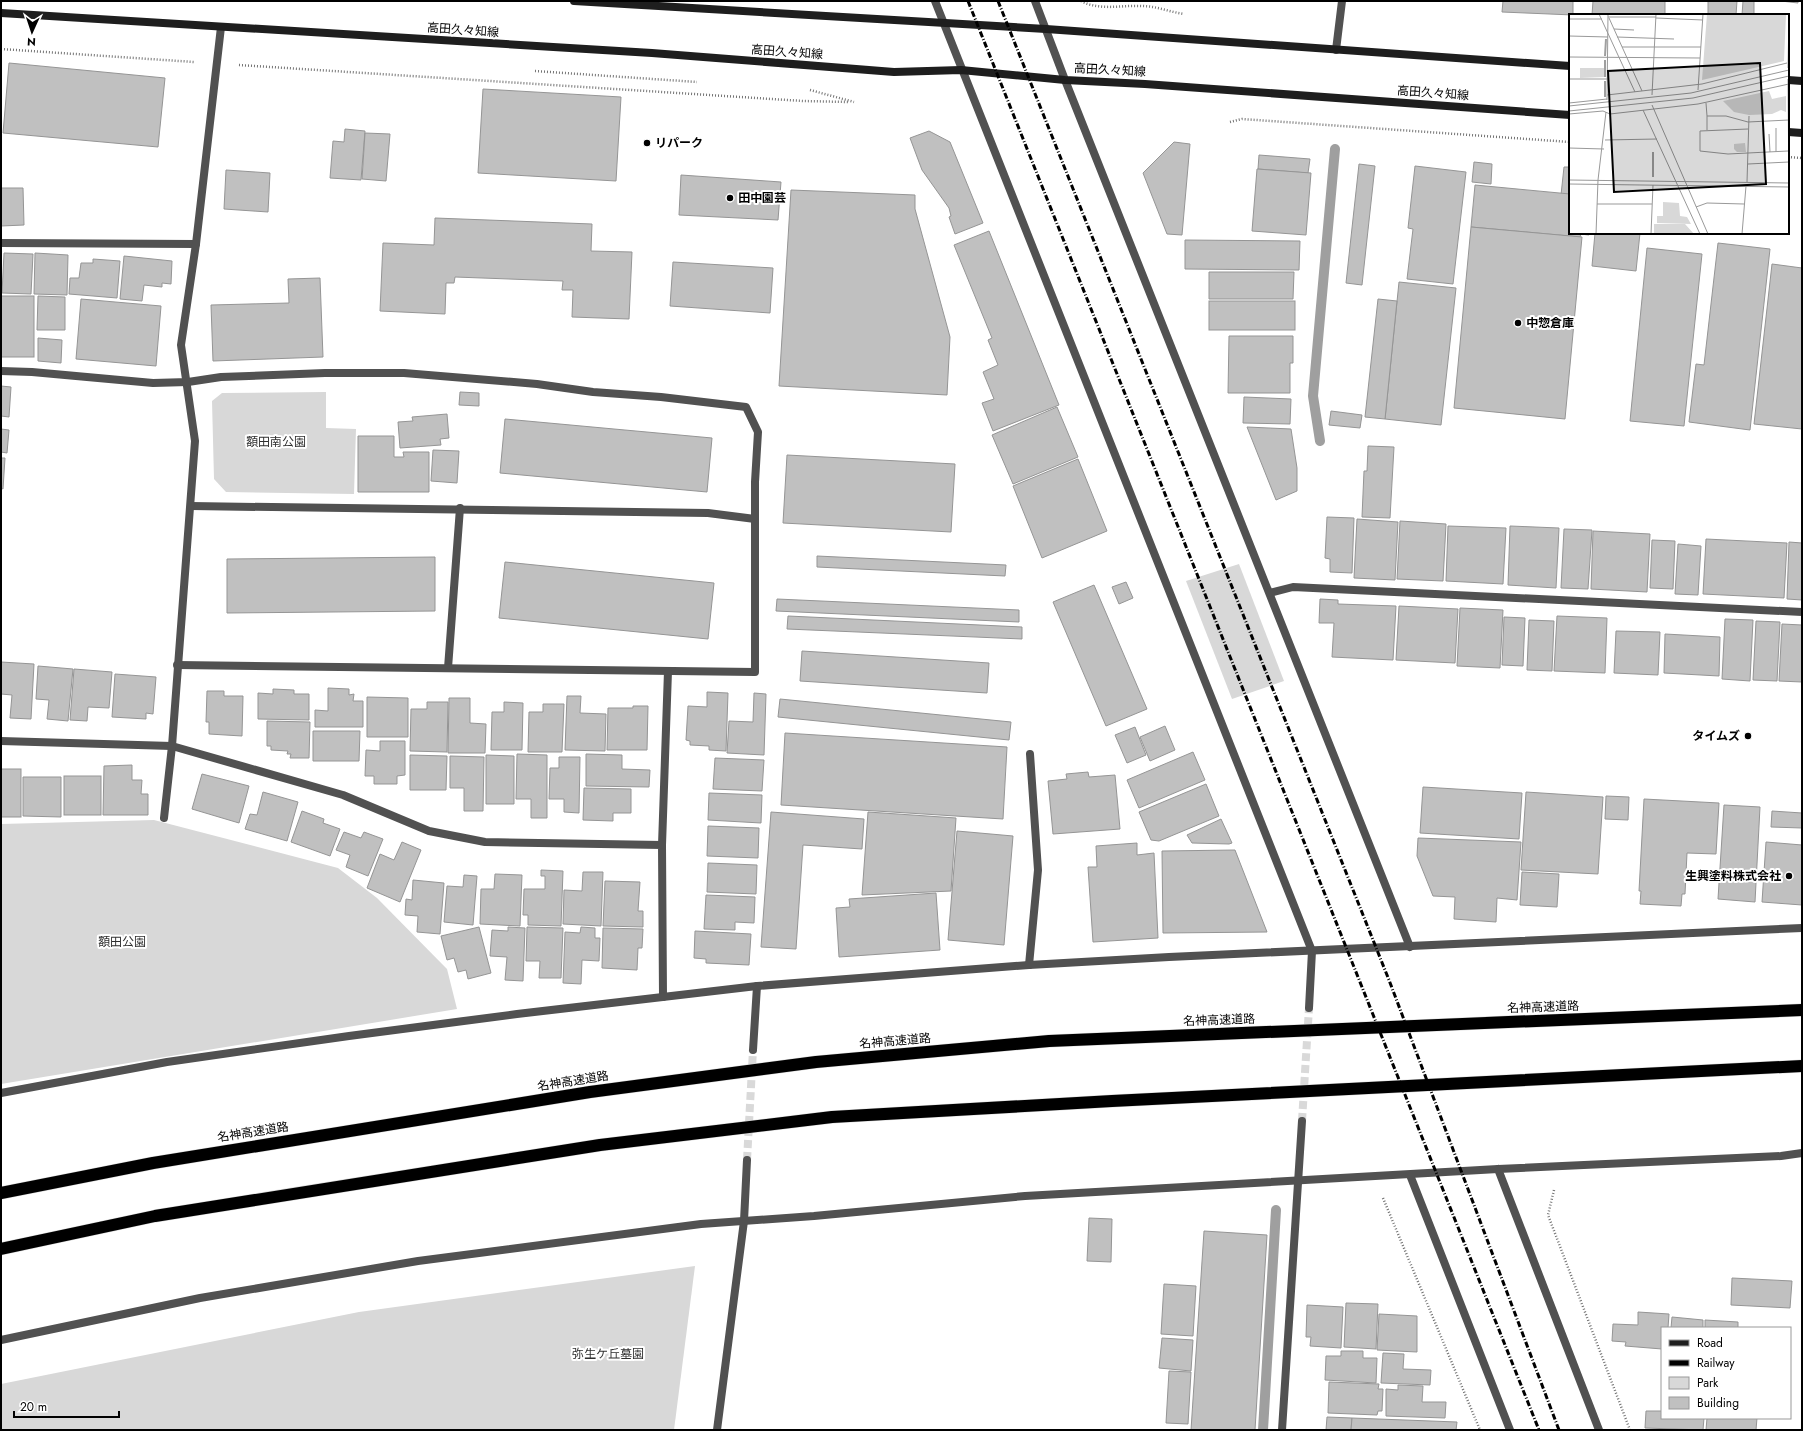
<svg xmlns="http://www.w3.org/2000/svg" width="1803" height="1431" font-family="Jost,'Noto Sans JP',sans-serif">
<style>
.green{fill:#d8d8d8}
.lines{fill:none;stroke-linecap:round;stroke-linejoin:round}
.stream{stroke:#9f9f9f;stroke-width:10}
.building{fill:#c0c0c0;stroke:#959595}
.street-tunnel{stroke:#d9d9d9;stroke-width:8;stroke-dasharray:8 4;stroke-linecap:butt}
.highway-casing{stroke:#dbdbdb;stroke-width:13}
.path{stroke:#737373;stroke-width:2.5;stroke-dasharray:1 2;stroke-linecap:butt}
.lane{stroke:#515151;stroke-width:8}
.street{stroke:#515151;stroke-width:8}
.secondary{stroke:#1e1e1e;stroke-width:8}
.highway{stroke:#000;stroke-width:12}
.rail{stroke:#000;stroke-width:3;stroke-dasharray:6 2 1 2;stroke-linecap:butt}
.poi-dot{fill:#000;stroke:#fff;stroke-width:1.5}
.labels{text-anchor:middle;dominant-baseline:central;stroke-width:4;stroke-linejoin:round;paint-order:stroke}
.street-label{font-size:12px;fill:#000;stroke:#fff}
.poi-label{font-size:12px;font-weight:bold;fill:#000;stroke:#fff;text-anchor:start}
.park-label{font-size:12px;fill:#2f2f2f;stroke:#fff}
.inset-river{fill:none;stroke:#9f9f9f;stroke-width:2}
.inset-road{fill:none;stroke:#999;stroke-width:1}
.view{fill:#000;fill-opacity:0.15;stroke:#000;stroke-width:2}
.inset-edge{fill:none;stroke:#000;stroke-width:2}
</style>
<rect width="100%" height="100%" fill="#fff"/>
<g class="green">
<polygon points="326,392 326,428 356,429 354,494 226,492 214,479 212,401 222,393"/>
<polygon points="1239,564 1284,681 1232,699 1186,581"/>
<polygon points="154,820 338,868 377,898 447,969 457,1009 1,1084 1,824"/>
<polygon points="695,1266 674,1430 1,1430 1,1384 359,1312"/>
</g>
<g class="lines">
<g class="stream">
<polyline points="1320,441 1313,396 1335,149"/>
<polyline points="1263,1430 1276,1210"/>
</g>
</g>
<g class="building">
<polygon points="1503,1 1573,1 1573,15 1502,12"/>
<polygon points="1593,1 1665,1 1665,15 1592,15"/>
<polygon points="1708,1 1737,1 1736,15 1708,15"/>
<polygon points="1743,1 1754,1 1754,15 1742,15"/>
<polygon points="1781,1 1798,1 1798,3"/>
<polygon points="9,63 165,78 158,147 3,133"/>
<polygon points="483,89 621,97 616,181 478,173"/>
<polygon points="345,129 365,131 361,180 330,178 333,141 344,142"/>
<polygon points="929,131 950,142 983,223 955,234 949,217 951,216 949,208 922,170 910,138"/>
<polygon points="365,133 390,134 386,181 362,179"/>
<polygon points="1174,142 1190,144 1182,235 1167,234 1143,173"/>
<polygon points="1259,155 1310,159 1308,173 1258,169"/>
<polygon points="1474,162 1492,164 1491,184 1472,182"/>
<polygon points="1359,164 1375,166 1362,285 1346,283"/>
<polygon points="1415,166 1466,172 1453,284 1407,279 1413,229 1408,228"/>
<polygon points="1564,167 1570,167 1570,233 1557,232"/>
<polygon points="1257,169 1311,173 1306,235 1252,231"/>
<polygon points="226,170 270,173 268,212 224,209"/>
<polygon points="681,175 781,182 778,220 679,215"/>
<polygon points="1475,185 1570,194 1570,233 1581,233 1580,237 1471,227"/>
<polygon points="1,188 23,188 24,225 1,226"/>
<polygon points="791,190 915,195 915,209 950,337 947,395 779,386"/>
<polygon points="435,218 592,224 591,251 632,252 629,319 572,317 573,290 562,290 563,281 455,277 454,283 446,283 445,314 380,311 383,243 434,245"/>
<polygon points="1471,227 1582,237 1565,419 1454,408"/>
<polygon points="989,231 1059,405 993,431 982,403 994,399 983,372 998,365 988,340 992,338 954,245"/>
<polygon points="1571,233 1589,233 1589,235"/>
<polygon points="1595,233 1640,233 1636,271 1592,266"/>
<polygon points="1185,240 1300,241 1299,270 1185,269"/>
<polygon points="1718,243 1770,249 1750,430 1689,422 1696,364 1704,365"/>
<polygon points="1647,248 1702,254 1684,426 1630,421"/>
<polygon points="4,253 33,254 31,294 2,293"/>
<polygon points="35,253 68,255 67,295 34,294"/>
<polygon points="124,256 172,261 171,284 162,283 162,287 144,285 142,301 120,299"/>
<polygon points="93,259 120,261 117,298 69,294 70,278 79,278 81,263 93,263"/>
<polygon points="673,262 773,268 770,313 670,306"/>
<polygon points="1772,264 1802,268 1802,429 1754,424"/>
<polygon points="1209,272 1294,272 1293,299 1209,299"/>
<polygon points="320,278 323,357 213,361 211,305 289,303 288,279"/>
<polygon points="1399,282 1456,288 1441,425 1385,419"/>
<rect x="1" y="296" width="33" height="61"/>
<polygon points="38,296 65,297 65,330 37,330"/>
<polygon points="81,299 161,306 156,366 76,359"/>
<polygon points="1378,299 1397,301 1385,419 1365,417"/>
<rect x="1209" y="301" width="86" height="29"/>
<polygon points="1229,336 1293,336 1293,363 1290,363 1290,393 1228,393"/>
<polygon points="38,338 62,340 61,363 38,361"/>
<polygon points="1,386 11,387 9,417 1,416"/>
<polygon points="460,392 479,393 479,406 459,405"/>
<polygon points="1244,397 1291,399 1290,424 1243,423"/>
<polygon points="1057,407 1078,457 1013,484 992,435"/>
<polygon points="1331,411 1362,415 1360,428 1329,425"/>
<polygon points="447,414 449,438 440,439 441,445 400,448 398,422 413,421 412,417"/>
<polygon points="505,419 712,438 707,492 500,473"/>
<polygon points="1247,427 1291,429 1297,468 1297,491 1276,500"/>
<polygon points="1,429 9,430 7,453 1,452"/>
<polygon points="358,436 394,436 394,457 404,457 403,452 429,452 429,492 358,492"/>
<polygon points="1368,446 1394,447 1390,518 1362,517 1364,471 1367,471"/>
<polygon points="433,450 459,451 457,483 431,481"/>
<polygon points="787,455 955,464 951,532 783,523"/>
<polygon points="1,458 5,458 3,489 1,488"/>
<polygon points="1078,459 1107,531 1042,558 1013,486"/>
<polygon points="1327,517 1354,518 1352,573 1330,572 1330,559 1325,558"/>
<polygon points="1357,519 1398,522 1395,580 1354,578"/>
<polygon points="1400,521 1446,524 1443,581 1397,579"/>
<polygon points="1448,526 1506,528 1503,584 1446,581"/>
<polygon points="1510,526 1559,528 1556,588 1508,585"/>
<polygon points="1564,529 1592,530 1588,589 1561,588"/>
<polygon points="1593,531 1650,534 1647,592 1591,589"/>
<polygon points="1706,539 1787,543 1784,598 1703,594"/>
<polygon points="1652,540 1675,541 1673,589 1650,588"/>
<polygon points="1789,542 1802,543 1802,600 1787,599"/>
<polygon points="1678,544 1701,546 1698,595 1675,594"/>
<polygon points="817,556 1006,565 1005,576 817,567"/>
<polygon points="435,557 435,611 227,613 227,559"/>
<polygon points="505,562 714,583 708,639 499,618"/>
<polygon points="1126,582 1133,598 1119,604 1112,587"/>
<polygon points="1094,585 1147,709 1106,726 1053,602"/>
<polygon points="777,599 1019,610 1019,622 776,611"/>
<polygon points="1320,599 1338,600 1338,604 1396,606 1393,660 1332,657 1334,623 1319,623"/>
<polygon points="1399,606 1458,609 1455,663 1396,660"/>
<polygon points="1460,608 1503,610 1500,668 1457,666"/>
<polygon points="788,616 1022,627 1022,639 787,629"/>
<polygon points="1557,616 1607,618 1605,673 1554,671"/>
<polygon points="1504,617 1525,618 1523,666 1502,665"/>
<polygon points="1725,619 1753,620 1750,681 1722,679"/>
<polygon points="1529,620 1554,621 1552,671 1527,670"/>
<polygon points="1756,621 1780,622 1777,681 1753,680"/>
<polygon points="1782,624 1802,625 1802,682 1779,681"/>
<polygon points="1616,631 1660,632 1658,675 1614,673"/>
<polygon points="1665,634 1720,637 1719,676 1664,673"/>
<polygon points="802,651 989,663 987,693 800,681"/>
<polygon points="1,662 34,664 31,719 10,718 12,695 1,694"/>
<polygon points="38,666 73,669 68,721 47,719 49,700 36,699"/>
<polygon points="74,669 112,672 109,708 88,707 87,721 70,720"/>
<polygon points="115,674 156,677 153,714 146,713 146,719 112,717"/>
<polygon points="328,688 349,689 349,695 354,694 353,701 363,701 363,727 315,727 315,710 328,711"/>
<polygon points="273,689 294,690 294,694 309,694 309,720 258,719 258,693 273,694"/>
<polygon points="207,691 224,691 224,696 243,696 242,736 209,734 209,722 206,722"/>
<polygon points="707,692 728,693 726,751 709,750 709,746 690,745 690,741 686,740 688,706 707,707"/>
<polygon points="754,693 766,694 764,755 727,753 729,721 753,722"/>
<polygon points="567,696 581,696 580,713 606,714 605,751 565,750"/>
<polygon points="367,697 408,698 408,737 367,737"/>
<polygon points="449,698 470,698 470,723 486,724 485,753 448,753"/>
<polygon points="780,699 1011,722 1009,740 778,717"/>
<polygon points="427,702 448,702 447,752 410,751 411,709 427,709"/>
<polygon points="504,702 523,703 522,750 491,750 492,712 504,712"/>
<polygon points="543,704 564,704 562,752 528,752 529,712 543,712"/>
<polygon points="633,706 648,706 647,750 607,750 608,708 633,708"/>
<polygon points="267,721 310,722 309,758 290,758 291,754 287,754 288,751 271,750 271,746 267,746"/>
<polygon points="1165,726 1175,750 1150,761 1140,737"/>
<polygon points="1135,727 1146,755 1127,763 1115,735"/>
<polygon points="313,731 360,731 359,761 313,761"/>
<polygon points="785,733 1007,747 1003,819 781,805"/>
<polygon points="380,741 405,741 405,775 397,776 397,784 374,784 374,776 365,776 366,750 380,751"/>
<polygon points="1193,752 1205,780 1139,808 1127,780"/>
<polygon points="517,754 547,755 547,818 531,818 531,799 516,799"/>
<polygon points="586,754 622,755 622,769 650,770 649,787 586,786"/>
<polygon points="410,755 447,756 446,790 410,790"/>
<polygon points="486,755 514,756 514,804 486,804"/>
<polygon points="450,756 484,757 483,811 464,811 464,788 450,788"/>
<polygon points="559,757 580,757 579,813 564,812 564,799 549,799 550,768 559,768"/>
<polygon points="715,758 764,760 762,791 713,789"/>
<polygon points="132,765 132,780 142,780 141,794 148,794 148,815 103,815 104,766"/>
<rect x="1" y="769" width="20" height="48"/>
<polygon points="1088,772 1089,777 1115,775 1120,829 1053,834 1048,781 1067,779 1066,774"/>
<polygon points="202,774 249,786 239,823 192,809"/>
<rect x="64" y="776" width="37" height="39"/>
<polygon points="23,777 61,777 61,817 23,816"/>
<polygon points="1206,784 1219,816 1159,841 1151,840 1139,812"/>
<polygon points="1423,787 1522,793 1519,839 1420,833"/>
<polygon points="584,788 631,789 631,813 613,813 613,821 583,820"/>
<polygon points="263,792 298,802 287,841 245,829 250,814 257,815"/>
<polygon points="1526,792 1603,797 1598,874 1521,870"/>
<polygon points="709,793 762,795 761,823 708,820"/>
<polygon points="1606,796 1629,797 1628,820 1605,819"/>
<polygon points="1644,799 1719,803 1716,854 1687,853 1685,894 1682,894 1681,906 1640,904 1641,891 1639,891"/>
<polygon points="1724,805 1760,807 1755,902 1718,899"/>
<polygon points="302,811 324,819 323,823 340,829 330,856 291,842"/>
<polygon points="1772,811 1802,813 1802,828 1771,827"/>
<polygon points="771,812 864,819 862,849 803,845 796,949 761,947"/>
<polygon points="868,812 956,818 951,891 862,895"/>
<polygon points="1221,819 1232,843 1229,844 1192,843 1187,835"/>
<polygon points="708,826 759,828 758,858 707,856"/>
<polygon points="957,831 1013,836 1004,945 948,940"/>
<polygon points="344,832 361,838 364,832 383,839 368,876 346,867 350,855 336,850"/>
<polygon points="1418,838 1521,842 1517,900 1497,898 1496,922 1454,919 1455,897 1433,896 1417,856"/>
<polygon points="402,842 421,850 400,902 367,888 380,854 394,860"/>
<polygon points="1766,842 1802,845 1802,905 1762,902"/>
<polygon points="1137,843 1137,855 1154,853 1158,938 1093,942 1088,867 1097,867 1096,846"/>
<polygon points="1235,850 1267,932 1163,933 1162,851"/>
<polygon points="708,863 757,865 756,894 707,892"/>
<polygon points="541,870 563,871 561,926 528,925 528,915 523,915 524,889 545,889 545,876 541,876"/>
<polygon points="583,872 603,872 601,926 563,924 564,890 582,891"/>
<polygon points="1522,872 1559,874 1557,907 1520,905"/>
<polygon points="495,874 522,875 520,926 480,924 481,889 494,889"/>
<polygon points="464,875 477,876 473,925 444,922 447,886 463,887"/>
<polygon points="413,880 444,883 440,934 417,932 418,916 405,915 406,899 412,900"/>
<polygon points="605,881 640,882 638,911 643,911 643,927 603,926"/>
<polygon points="936,893 940,950 839,957 836,908 850,907 849,899"/>
<polygon points="706,895 755,897 754,923 735,922 735,930 704,929"/>
<polygon points="479,927 491,973 468,979 466,970 458,972 454,958 447,960 441,936"/>
<polygon points="508,927 525,928 523,981 505,980 507,957 490,956 492,930 508,931"/>
<polygon points="527,927 563,928 561,978 539,978 540,961 526,961"/>
<polygon points="581,927 595,928 595,938 600,938 599,961 582,960 581,984 563,983 565,932 580,933"/>
<polygon points="603,928 643,929 642,948 638,948 637,970 602,968"/>
<polygon points="695,931 751,934 749,965 706,963 706,959 694,958"/>
<polygon points="1089,1218 1112,1219 1111,1262 1087,1261"/>
<polygon points="1204,1231 1267,1235 1255,1430 1191,1430"/>
<polygon points="1732,1278 1792,1281 1790,1308 1731,1305"/>
<polygon points="1164,1284 1196,1286 1193,1336 1161,1334"/>
<polygon points="1346,1303 1378,1304 1376,1349 1344,1347"/>
<polygon points="1307,1305 1343,1307 1341,1348 1310,1346 1311,1337 1306,1337"/>
<polygon points="1638,1312 1669,1314 1668,1328 1662,1328 1662,1349 1625,1346 1626,1342 1612,1341 1613,1324 1638,1325"/>
<polygon points="1379,1314 1417,1316 1417,1352 1377,1350"/>
<polygon points="1672,1317 1703,1320 1703,1328 1671,1328"/>
<polygon points="1705,1320 1738,1322 1738,1328 1705,1328"/>
<polygon points="1162,1338 1193,1340 1191,1371 1159,1368"/>
<polygon points="1341,1351 1363,1351 1363,1358 1377,1358 1376,1383 1325,1380 1326,1356 1341,1356"/>
<polygon points="1383,1353 1404,1354 1403,1369 1431,1370 1430,1385 1381,1383"/>
<polygon points="1169,1371 1191,1372 1188,1424 1166,1423"/>
<polygon points="1329,1382 1379,1384 1378,1389 1383,1389 1382,1411 1378,1411 1377,1415 1328,1413"/>
<polygon points="1398,1385 1423,1386 1422,1402 1446,1402 1445,1418 1386,1416 1386,1389 1398,1390"/>
<polygon points="1646,1411 1662,1411 1662,1418 1704,1418 1703,1430 1645,1428"/>
<polygon points="1327,1417 1352,1418 1351,1430 1326,1430"/>
<polygon points="1352,1418 1457,1422 1456,1430 1351,1430"/>
<polygon points="1707,1418 1757,1418 1756,1430 1706,1430"/>
</g>
<g class="lines">
<g class="street-tunnel">
<polyline points="1302,1121 1309,1008"/>
<polyline points="747,1160 753,1050"/>
</g>
<defs>
<g id="highway">
<polyline points="1,1193 153,1163 590,1092 816,1062 1049,1041 1802,1010"/>
<polyline points="1,1249 155,1216 600,1145 832,1117 1112,1101 1802,1066"/>
</g>
</defs>
<use href="#highway" class="highway-casing"/>
<g class="path">
<path d="M1081,1C1100,11 1121,5 1142,6C1156,6 1170,12 1184,14"/>
<polyline points="1,49 194,62"/>
<polyline points="239,65 803,101 849,102"/>
<polyline points="535,71 697,82"/>
<polyline points="810,90 854,102"/>
<polyline points="1230,122 1242,119 1570,142"/>
<polyline points="1788,157 1802,158"/>
<polyline points="1554,1190 1548,1215 1630,1430"/>
<polyline points="1383,1198 1480,1430"/>
</g>
<g class="lane">
<polyline points="191,506 708,513 755,519"/>
<polyline points="448,668 460,508"/>
<polyline points="1029,965 1038,870 1030,754"/>
</g>
<g class="street">
<polyline points="935,1 1312,951 1309,1008"/>
<polyline points="1035,1 1065,80 1410,947"/>
<polyline points="1336,50 1342,1"/>
<polyline points="1,243 196,244"/>
<polyline points="1,371 32,372 153,383 188,382 221,377 325,373 404,373 537,384 593,392 661,397 746,407 758,432 755,482 755,672 177,665"/>
<polyline points="1270,593 1293,587 1802,612"/>
<polyline points="1,741 172,746 343,795 429,831 485,842 662,845 663,997"/>
<polyline points="164,818 172,746 195,441 181,345 196,244 221,27"/>
<polyline points="662,845 668,671"/>
<polyline points="753,1050 757,986"/>
<polyline points="1,1093 167,1062 349,1036 517,1014 757,986 1029,965 1169,957 1802,928"/>
<polyline points="1498,1169 1599,1430"/>
<polyline points="1410,1175 1510,1430"/>
<polyline points="1,1340 200,1298 418,1261 701,1224 814,1216 1025,1196 1498,1169 1781,1156 1802,1153"/>
<polyline points="717,1430 744,1221 747,1160"/>
<polyline points="1282,1430 1302,1121"/>
</g>
<g class="secondary">
<polyline points="574,1 1046,29 1570,66"/>
<polyline points="1,13 652,53 894,72 961,70 1065,80 1145,84 1570,115"/>
<polyline points="1788,80 1802,81"/>
<polyline points="1788,132 1802,133"/>
</g>
<use href="#highway" class="highway"/>
<g class="rail">
<polyline points="968,1 1539,1430"/>
<polyline points="998,1 1389,980 1559,1430"/>
</g>
</g>
<g class="poi-dot">
<circle cx="647" cy="143" r="4"/>
<circle cx="730" cy="198" r="4"/>
<circle cx="1518" cy="323" r="4"/>
<circle cx="1748" cy="736" r="4"/>
<circle cx="1789" cy="876" r="4"/>
</g>
<g class="labels">
<g class="street-label">
<text transform="translate(463 30) rotate(4)">高田久々知線</text>
<text transform="translate(787 52) rotate(4)">高田久々知線</text>
<text transform="translate(1110 70) rotate(3)">高田久々知線</text>
<text transform="translate(1433 93) rotate(4)">高田久々知線</text>
<text transform="translate(1543 1007) rotate(-2)">名神高速道路</text>
<text transform="translate(1219 1020) rotate(-2)">名神高速道路</text>
<text transform="translate(895 1041) rotate(-5)">名神高速道路</text>
<text transform="translate(573 1081) rotate(-9)">名神高速道路</text>
<text transform="translate(253 1132) rotate(-9)">名神高速道路</text>
</g>
<g class="poi-label">
<text x="655" y="143">リパーク</text>
<text x="738" y="198">田中園芸</text>
<text x="1526" y="323">中惣倉庫</text>
<text x="1740" y="736" text-anchor="end">タイムズ</text>
<text x="1781" y="876" text-anchor="end">生興塗料株式会社</text>
</g>
<g class="park-label">
<text x="276" y="442">額田南公園</text>
<text x="122" y="942">額田公園</text>
<text x="608" y="1354">弥生ケ丘墓園</text>
</g>
</g>
<g transform="translate(1569 14)">
<rect width="220" height="220" fill="#fff"/>
<path d="M138,0H217L215,47L133,66ZM11,54H36V63L11,64ZM200,77L203,85L217,82V98L212,96L203,100L180,101L165,98L154,87ZM176,129L177,138H168L165,135V130ZM94,188L110,189L111,202L118,203L122,210L88,209V202H94ZM85,210H116L125,220H85Z" fill="#d8d8d8"/>
<path class="inset-river" d="M36,42L37,25M36,63V46M36,83V67M84,163V138"/>
<path class="inset-road" d="M30,0L66,78M39,3H87M40,4L73,77M87,4L134,6M0,5H33M45,15L65,16M0,22L39,23M48,23L105,25M53,33H132M0,43L131,44M219,54L220,1M0,65H38M219,65L220,185M129,76L134,0M38,81L133,70L218,49M83,81L87,0M38,86L39,0M0,89L38,85M137,89L138,102H157L179,108L220,106M83,91L139,220M0,92L122,79L220,56M74,96L131,220M0,97L124,84L220,62M0,100L34,97L41,100L129,90L220,70M138,102V116M179,115L131,117V137L159,140L219,137M200,120L201,138M36,126L88,125M0,134L35,135M207,138V114M179,150L220,148M0,166L220,169M178,168L180,102M0,170L220,173M28,190H83M127,193L138,189L175,190M27,220L29,166L37,98M82,220L84,171M173,220L177,172"/>
<path class="view" d="M191,49L197,170L45,178L39,57Z"/>
<rect width="220" height="220" class="inset-edge"/>
</g>
<rect width="1803" height="1431" fill="none" stroke="#000000" stroke-width="4"/>
<rect x="1661" y="1327" width="130" height="92" fill="#ffffff" stroke="#999999"/>
<rect x="1669" y="1340" width="20" height="6" fill="#1e1e1e" stroke="#999999"/>
<text x="1697" y="1347" font-size="12" fill="#000000">Road</text>
<rect x="1669" y="1360" width="20" height="6" fill="#000000" stroke="#999999"/>
<text x="1697" y="1367" font-size="12" fill="#000000">Railway</text>
<rect x="1669" y="1377" width="20" height="12" fill="#d8d8d8" stroke="#999999"/>
<text x="1697" y="1387" font-size="12" fill="#000000">Park</text>
<rect x="1669" y="1397" width="20" height="12" fill="#c0c0c0" stroke="#999999"/>
<text x="1697" y="1407" font-size="12" fill="#000000">Building</text>
<g transform="translate(32 32) rotate(183)" stroke="#ffffff" stroke-width="3" paint-order="stroke">
<path d="M0-3L7 15L0 10L-7 15Z" fill="#000000"/>
<text y="-6" font-size="11" font-weight="bold" text-anchor="middle" fill="#000000">N</text>
</g>
<path d="M14 1411v6h105v-6" fill="none" stroke="#000000" stroke-width="2"/>
<text x="20" y="1411" font-size="12" fill="#000000" stroke="#ffffff" stroke-width="3" paint-order="stroke">20 m</text>
</svg>
